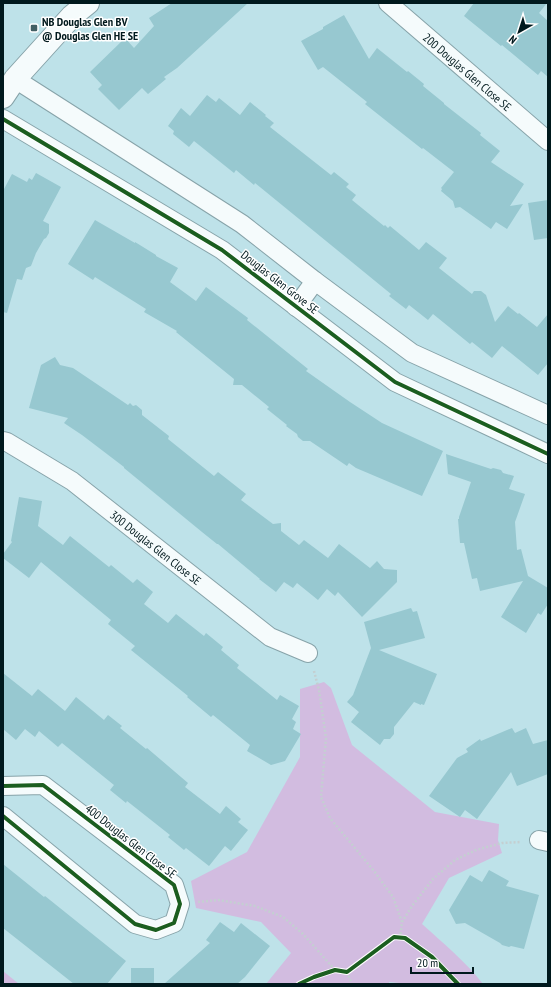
<svg xmlns="http://www.w3.org/2000/svg" width="551" height="987" font-family="'PT Sans Narrow',sans-serif">
<style>
.green{fill:#d2bce0}
.building{fill:#97c8d0}
.lines{fill:none;stroke-linecap:round;stroke-linejoin:round}
.minor-casing{stroke:#87a3a9;stroke-width:20}
.tertiary-casing{stroke:#87a3a9;stroke-width:24}
.path{stroke:#c4cfd1;stroke-width:2.5;stroke-dasharray:2 2;stroke-linecap:butt}
.minor{stroke:#f5fbfc;stroke-width:18}
.tertiary{stroke:#f5fbfc;stroke-width:22}
.cycleway-casing{stroke:#fff;stroke-width:6}
.cycleway{stroke:#1b5e20;stroke-width:4}
.poi-dot{fill:#425f64;stroke:#fff;stroke-width:1.5}
.labels{text-anchor:middle;dominant-baseline:central;stroke-width:3;stroke-linejoin:round;paint-order:stroke}
.poi-label{font-size:12px;font-weight:bold;fill:#00191d;stroke:#fff;text-anchor:start}
.street-label{font-size:12px;fill:#00191d;stroke:#fff}
</style>
<rect width="100%" height="100%" fill="#bee2e9"/>
<g class="green">
<path d="M324,682L331,688L352,745L435,812L499,824L498,840L502,853L449,878L422,924C443,943 465,961 483,984H409L389,982V984H266L291,953L261,922L196,908L191,881L247,852L300,757V689Z"/>
<polygon points="3,971 19,984 3,984"/>
</g>
<g class="building">
<polygon points="172,3 248,3 177,68 164,77 166,79 148,94 142,88 119,110 98,89 102,85 90,72 125,38 134,48 154,26 149,18"/>
<polygon points="474,3 547,3 539,13 548,21 548,77 541,71 538,75 502,45 501,46 464,16"/>
<polygon points="344,15 369,59 377,48 407,72 408,71 424,84 423,86 444,103 444,104 481,133 480,135 500,151 491,162 524,184 510,206 523,204 507,229 496,222 491,229 460,207 455,208 453,201 441,191 442,189 441,188 454,172 423,148 422,149 389,123 365,104 367,102 323,67 318,70 301,41 323,29 323,27"/>
<polygon points="207,95 216,102 219,98 240,115 250,102 266,115 265,116 274,123 270,127 331,175 334,172 349,184 346,187 356,195 352,200 384,226 385,225 388,228 390,226 419,250 426,242 447,258 439,268 472,294 474,291 481,291 486,295 495,322 508,306 518,314 519,313 537,327 548,314 548,363 538,375 502,346 492,358 472,342 470,344 433,314 428,320 409,305 406,309 389,296 391,294 255,183 254,185 236,170 234,173 194,141 189,147 173,134 174,131 168,126 181,108 190,116"/>
<polygon points="36,173 61,187 43,221 49,224 49,233 46,238 44,239 36,253 31,266 26,268 22,280 17,279 7,313 3,312 3,191 12,174 27,182 29,178 32,180"/>
<polygon points="548,200 548,238 534,240 528,203"/>
<polygon points="95,220 135,243 135,242 156,255 156,256 178,268 170,282 196,301 206,287 248,318 247,320 308,369 306,371 350,402 382,423 443,451 422,496 356,468 349,463 347,466 310,441 303,441 298,437 297,434 286,426 287,425 267,409 269,407 242,385 233,385 234,379 176,332 177,331 144,312 146,309 95,277 93,280 68,264"/>
<polygon points="55,357 60,365 73,368 128,405 130,403 133,406 136,405 142,410 142,415 169,436 168,439 214,476 218,472 246,494 241,500 273,524 281,523 281,531 299,545 304,540 328,558 339,544 370,568 377,561 384,569 397,570 397,582 362,617 338,592 335,596 327,589 318,600 297,583 293,588 284,582 276,592 259,579 260,579 218,544 217,544 202,532 124,468 124,467 82,435 64,423 68,418 29,408 41,365"/>
<polygon points="446,454 491,469 493,468 501,470 503,473 514,476 509,489 525,494 515,522 517,550 521,549 528,576 548,588 548,604 541,615 538,613 526,633 501,617 523,581 480,591 477,578 472,579 464,543 460,543 458,519 459,519 459,517 471,482 448,474"/>
<polygon points="19,497 42,501 38,526 63,545 70,536 109,567 111,565 133,583 137,579 153,592 144,604 168,623 176,614 204,636 206,633 223,647 221,650 239,665 237,668 277,700 280,695 299,706 292,719 296,722 293,729 301,734 285,761 271,765 247,751 250,745 213,715 211,717 187,697 188,696 131,650 135,646 108,624 111,620 41,562 29,578 3,558 3,554 12,542 11,541"/>
<polygon points="411,608 413,612 417,611 425,638 379,650 437,674 424,705 421,704 421,705 414,702 394,727 394,734 390,739 384,739 380,745 351,722 359,712 347,702 353,695 371,648 364,622"/>
<polygon points="3,673 32,696 38,689 65,711 76,697 104,720 108,715 122,726 120,728 146,749 147,748 188,783 185,787 220,814 226,806 241,819 238,822 248,830 231,851 225,846 209,866 186,848 184,850 168,837 170,835 127,801 126,803 110,790 114,785 62,743 58,747 39,731 35,737 25,729 16,740 3,729"/>
<polygon points="512,728 515,733 526,728 533,744 548,740 548,774 517,786 511,772 477,819 465,810 460,817 429,796 457,758 468,752 466,749 480,739 481,741"/>
<polygon points="3,864 44,897 45,896 126,961 107,984 74,984 3,928"/>
<polygon points="489,870 509,881 506,886 539,895 524,949 511,946 509,947 502,945 500,943 465,923 456,924 449,910 470,875 482,882"/>
<polygon points="220,922 234,932 241,923 270,946 245,977 237,984 164,984 210,943 206,940"/>
<rect x="131" y="968" width="23" height="16"/>
</g>
<g class="lines">
<defs>
<g id="minor">
<path id="s1" d="M388,3L548,141"/>
<polyline points="15,79 242,224 315,281 412,353 548,415"/>
<polyline points="3,119 222,250 395,382 548,454"/>
<polyline points="296,307 315,281"/>
<path id="s2" d="M3,441L7,442L72,481L270,637L308,653"/>
<polyline points="3,786 43,785 174,885 180,904 174,923 156,930 135,924 3,816"/>
<polyline points="539,840 548,842"/>
</g>
<polyline id="tertiary" points="3,97 15,79 72,16 88,3"/>
</defs>
<use href="#minor" class="minor-casing"/>
<use href="#tertiary" class="tertiary-casing"/>
<g class="path">
<polyline points="314,671 319,690 326,738 321,797 330,818 374,871 393,897 402,922"/>
<polyline points="198,902 218,900 255,906 283,917 303,934 335,970"/>
<polyline points="400,938 402,922 412,906 433,879 455,860 476,850 502,843 521,842"/>
<polyline points="347,972 352,984"/>
</g>
<use href="#minor" class="minor"/>
<use href="#tertiary" class="tertiary"/>
<defs>
<g id="cycleway">
<polyline points="3,119 222,250 395,382 548,454"/>
<polyline points="3,786 43,785 174,885 180,904 174,923 156,930 135,924 3,816"/>
<polyline points="299,984 314,977 335,970 347,972 394,937 405,938 432,957 458,984"/>
</g>
</defs>
<use href="#cycleway" class="cycleway-casing"/>
<use href="#cycleway" class="cycleway"/>
</g>
<rect class="poi-dot" x="30" y="24" width="8" height="8" rx="2"/>
<g class="labels">
<g class="poi-label">
<text x="42" y="21">NB Douglas Glen BV<tspan x="42" dy="14">@ Douglas Glen HE SE</tspan></text>
</g>
<g class="street-label">
<text stroke="none"><textPath href="#s1" startOffset="105">200 Douglas Glen Close SE</textPath></text>
<text transform="translate(280 282) rotate(38)">Douglas Glen Grove SE</text>
<text stroke="none"><textPath href="#s2" startOffset="187">300 Douglas Glen Close SE</textPath></text>
<text transform="translate(131 841) rotate(38)">400 Douglas Glen Close SE</text>
</g>
</g>
<rect width="551" height="987" fill="none" stroke="#00191d" stroke-width="8"/>
<g transform="translate(519 32) rotate(219)" stroke="#ffffff" stroke-width="3" paint-order="stroke">
<path d="M0-3L7 15L0 10L-7 15Z" fill="#00191d"/>
<text y="-6" font-size="11" font-weight="bold" text-anchor="middle" fill="#00191d">N</text>
</g>
<path d="M411 967v6h62v-6" fill="none" stroke="#00191d" stroke-width="2"/>
<text x="417" y="967" font-size="12" fill="#00191d" stroke="#ffffff" stroke-width="3" paint-order="stroke">20 m</text>
</svg>
